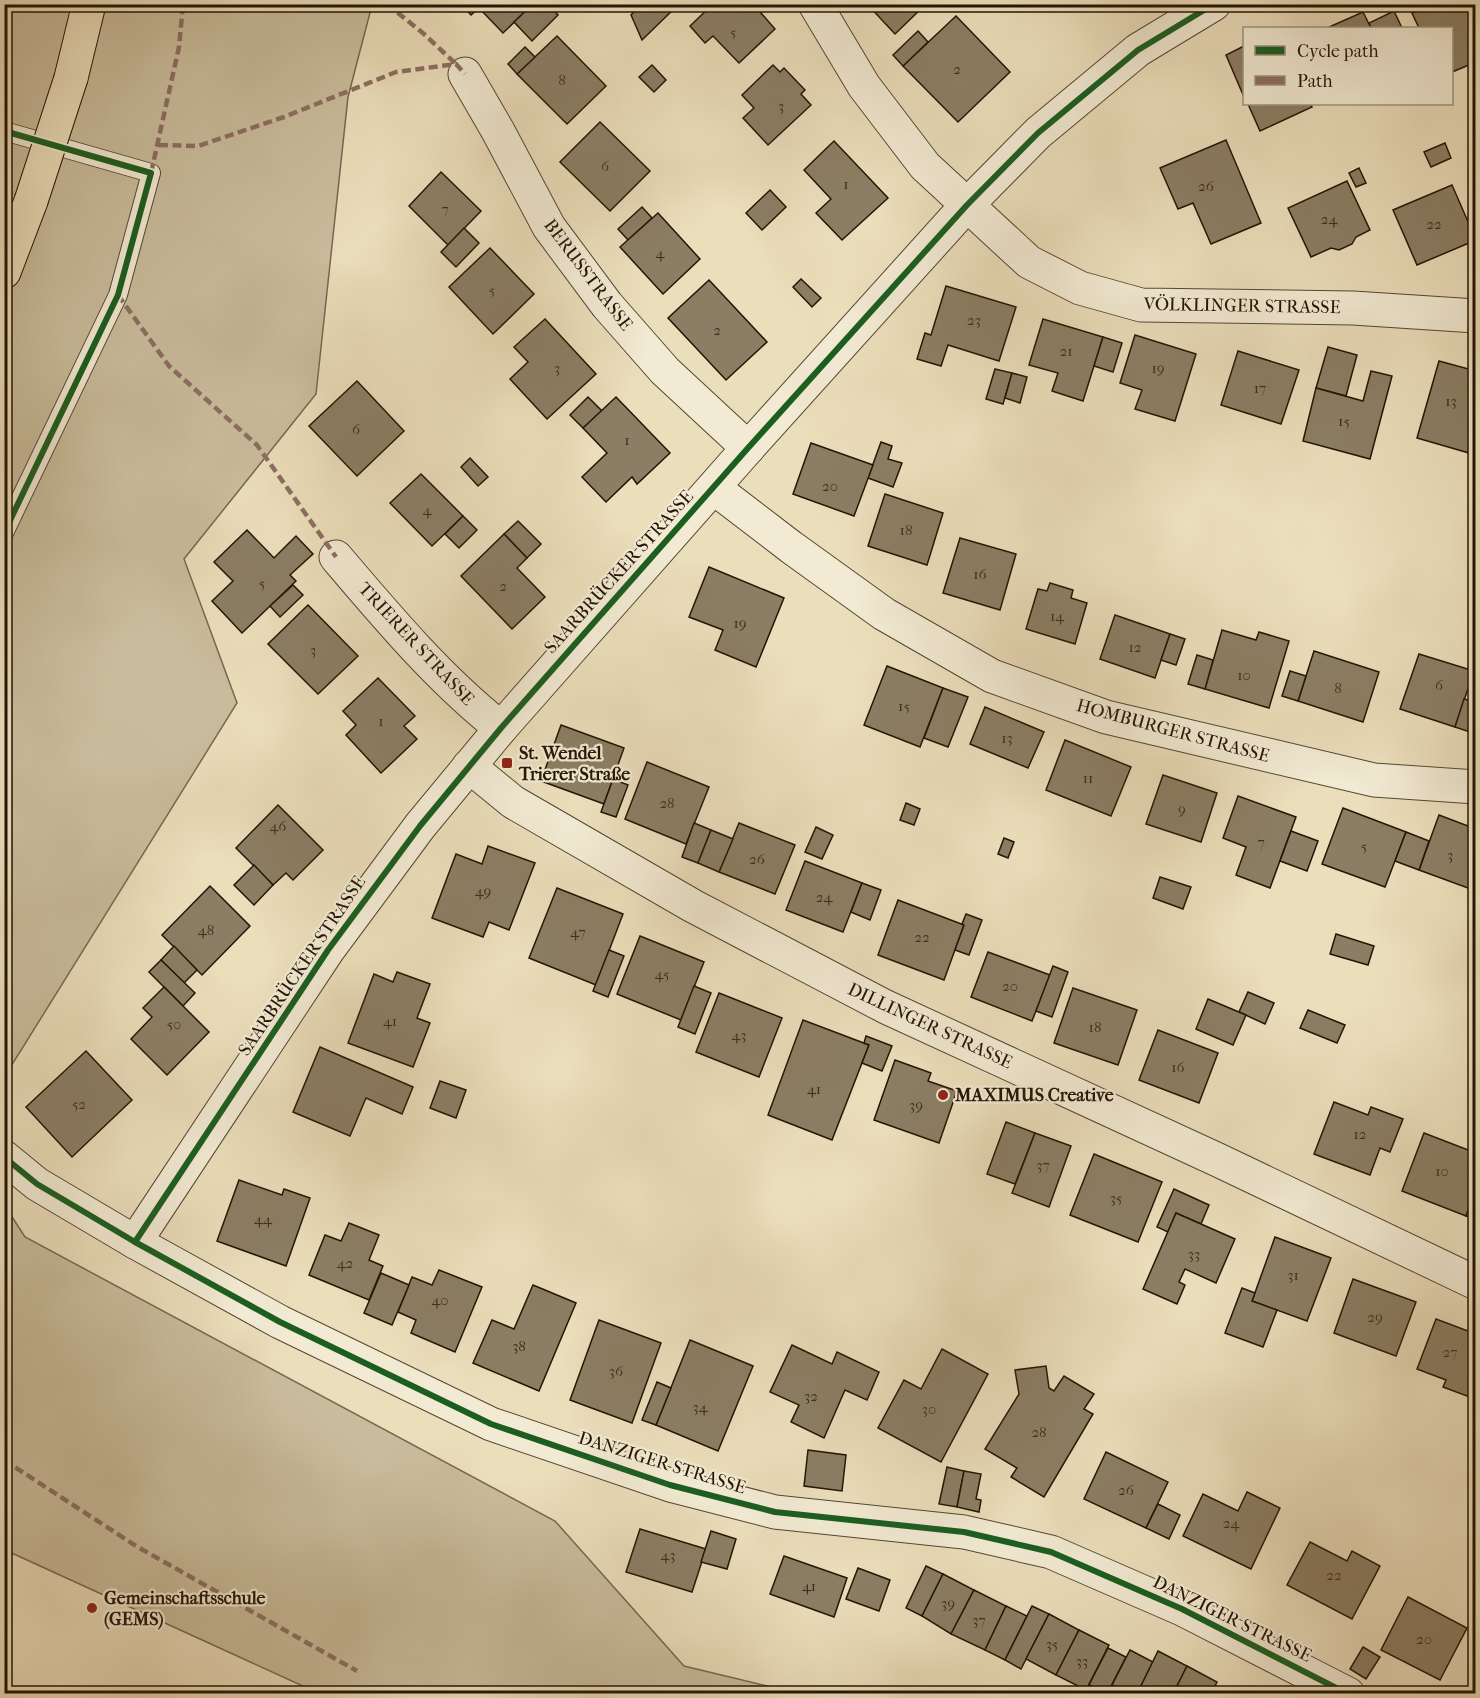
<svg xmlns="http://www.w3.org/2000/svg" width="1480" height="1698" font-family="'IM FELL French Canon',serif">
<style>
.green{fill:#c9bc9c;stroke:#766850;stroke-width:1.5}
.building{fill:#8b7e64;stroke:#221505;stroke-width:1.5}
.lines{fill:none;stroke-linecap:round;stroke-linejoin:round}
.service-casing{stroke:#544732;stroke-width:20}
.minor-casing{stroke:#544732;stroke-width:35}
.trunk-casing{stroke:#221505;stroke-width:35}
.service{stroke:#f2ead3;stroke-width:18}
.minor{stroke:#f2ead3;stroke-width:33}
.trunk{stroke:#ebdebb;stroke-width:33}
.trunk-bridge-casing{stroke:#221505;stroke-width:35;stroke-linecap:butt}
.trunk-bridge{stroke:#ebdebb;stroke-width:33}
.quiet{stroke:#8d6e63;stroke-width:4.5;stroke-dasharray:9 4.5;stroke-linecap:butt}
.cycleway-casing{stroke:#f2ead3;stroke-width:10}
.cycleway{stroke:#1b5e20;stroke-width:6}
.poi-dot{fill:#8f2418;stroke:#f2ead3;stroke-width:2}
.labels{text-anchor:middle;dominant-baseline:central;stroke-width:4.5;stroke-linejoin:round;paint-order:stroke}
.number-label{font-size:15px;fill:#3c2f1d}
.street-label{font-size:18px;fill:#221505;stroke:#f2ead3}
.poi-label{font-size:18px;font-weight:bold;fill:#221505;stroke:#f2ead3;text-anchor:start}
</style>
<rect width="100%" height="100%" fill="#ebdebb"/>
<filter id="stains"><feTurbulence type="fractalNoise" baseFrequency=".00333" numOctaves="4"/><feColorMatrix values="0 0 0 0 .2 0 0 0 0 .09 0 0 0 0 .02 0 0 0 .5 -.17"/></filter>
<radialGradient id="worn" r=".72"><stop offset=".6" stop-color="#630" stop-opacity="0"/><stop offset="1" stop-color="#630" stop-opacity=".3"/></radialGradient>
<g class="green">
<polygon points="4,5 372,5 348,97 316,394 184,559 237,703 5,1076"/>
<polygon points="5,1206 25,1237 555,1521 684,1666 796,1693 318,1693 5,1550"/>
</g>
<g class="building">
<polygon points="461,4 533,4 503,33 479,8 471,15"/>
<polygon points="533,4 548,4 558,15 532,41 514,22"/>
<polygon points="641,4 679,4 642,40 631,15"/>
<polygon points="713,4 753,4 775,29 739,63 713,36 705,43 690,26"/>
<polygon points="867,4 926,4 895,34"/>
<polygon points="1432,4 1476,4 1476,62 1452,72 1452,28 1419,28 1412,13"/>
<polygon points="1394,11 1402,28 1371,28 1369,23"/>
<polygon points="1363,12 1371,28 1327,28"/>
<polygon points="956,16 1010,72 958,122 903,66"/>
<polygon points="918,31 928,42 903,66 893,55"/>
<polygon points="557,36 606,86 567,124 517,74"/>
<polygon points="1244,46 1244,97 1226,55"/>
<polygon points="525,47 535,57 517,74 508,64"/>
<polygon points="652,65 666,80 654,92 639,77"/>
<polygon points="773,65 780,72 784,68 805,90 801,94 811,105 768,145 743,118 754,108 742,95"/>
<polygon points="1248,104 1310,104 1312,107 1260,131"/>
<polygon points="600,122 650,171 610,211 560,162"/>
<polygon points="1226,140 1261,223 1211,244 1193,203 1178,209 1160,168"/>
<polygon points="834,141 888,198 842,240 816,213 831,199 804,170"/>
<polygon points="1445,143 1451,158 1431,167 1424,152"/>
<polygon points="1359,168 1366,183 1356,187 1349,173"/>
<polygon points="441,172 481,211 448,245 409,206"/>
<polygon points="1347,181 1370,230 1356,237 1352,244 1339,250 1331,248 1311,257 1288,208"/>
<polygon points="1452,185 1476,240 1417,265 1393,210"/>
<polygon points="770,190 786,207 762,230 746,213"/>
<polygon points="642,207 652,218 628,240 618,229"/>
<polygon points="658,213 700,259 663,294 620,247"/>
<polygon points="464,228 479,243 456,267 441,252"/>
<polygon points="490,248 534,294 493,334 449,287"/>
<polygon points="801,279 821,298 812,307 793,287"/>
<polygon points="709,280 767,342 726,380 668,318"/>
<polygon points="946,286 1016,307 999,361 948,345 941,366 917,359 925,333 931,335"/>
<polygon points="545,319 596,374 547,419 510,379 528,362 514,347"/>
<polygon points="1043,319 1103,337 1083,401 1052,391 1058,373 1029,365"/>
<polygon points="1135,335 1196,354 1175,421 1135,409 1142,390 1120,383"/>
<polygon points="1103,337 1122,343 1113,372 1094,366"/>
<polygon points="1328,347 1357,355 1346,396 1316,388"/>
<polygon points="1238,351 1299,370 1281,424 1221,405"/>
<polygon points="1439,361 1476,371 1476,430 1469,453 1417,438"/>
<polygon points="995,369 1012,373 1003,404 986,399"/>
<polygon points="1371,371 1392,376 1370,459 1303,441 1316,388 1363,401"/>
<polygon points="1012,373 1027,377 1020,403 1005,398"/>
<polygon points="357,381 404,431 357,476 309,426"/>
<polygon points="588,397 602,411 583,428 570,415"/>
<polygon points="616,397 670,453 637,484 632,477 606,502 582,477 607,453 583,428"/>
<polygon points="881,442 892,446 888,459 902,463 893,487 868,478"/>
<polygon points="811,443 873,465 854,516 793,494"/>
<polygon points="470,458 488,477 478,486 461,467"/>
<polygon points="421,474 463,516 432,546 390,503"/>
<polygon points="885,494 943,513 927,565 868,546"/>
<polygon points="463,516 477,530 459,548 445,534"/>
<polygon points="518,521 541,544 527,558 504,534"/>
<polygon points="247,530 274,558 296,536 313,554 290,575 296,581 242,633 212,601 233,581 214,562"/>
<polygon points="504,534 527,558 517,568 545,597 512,629 461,576"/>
<polygon points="960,538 1016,554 1000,610 943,593"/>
<polygon points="709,567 784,598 756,667 715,650 723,630 689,617"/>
<polygon points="1050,583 1073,590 1071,598 1087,603 1075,644 1026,629 1038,589 1047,591"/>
<polygon points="293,585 303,595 280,617 270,606"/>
<polygon points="308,605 358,656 318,694 268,644"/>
<polygon points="1115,615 1170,634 1155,678 1100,659"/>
<polygon points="1222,630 1256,640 1259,632 1289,641 1269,708 1205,689"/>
<polygon points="1170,634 1185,639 1176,665 1161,660"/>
<polygon points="1314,651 1379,672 1363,722 1298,701"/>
<polygon points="1419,654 1474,671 1455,727 1400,709"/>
<polygon points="1197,655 1213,660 1205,689 1188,684"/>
<polygon points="887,666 943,688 920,747 864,725"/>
<polygon points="1290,671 1306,676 1298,701 1282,696"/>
<polygon points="378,678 415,716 404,726 417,739 381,773 346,735 356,725 343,711"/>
<polygon points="943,688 968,697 948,747 924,738"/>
<polygon points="1464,699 1476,702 1476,734 1455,727"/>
<polygon points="985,707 1044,732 1028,768 970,744"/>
<polygon points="561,725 624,748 604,804 541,781"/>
<polygon points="1065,740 1131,767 1111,816 1046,790"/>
<polygon points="647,762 709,787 686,844 625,819"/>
<polygon points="1163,775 1217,793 1201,842 1146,824"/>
<polygon points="613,779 628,785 616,817 601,812"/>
<polygon points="1238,796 1296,817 1270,888 1236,875 1246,847 1223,838"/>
<polygon points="906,803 920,809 914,825 900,820"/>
<polygon points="278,805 323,850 293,880 286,873 273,885 236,848"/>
<polygon points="1343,808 1406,832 1385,887 1322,864"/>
<polygon points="1439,815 1476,829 1476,891 1419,870"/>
<polygon points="694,823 711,830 698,863 682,857"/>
<polygon points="739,823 795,845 775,894 719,872"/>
<polygon points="816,827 833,835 822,859 805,852"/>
<polygon points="711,830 733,839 719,872 698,863"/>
<polygon points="1291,831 1318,841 1307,871 1280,861"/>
<polygon points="1406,832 1429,841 1419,870 1395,861"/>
<polygon points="1004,838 1014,842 1008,858 998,854"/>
<polygon points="488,846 535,863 509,930 489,922 483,937 432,918 456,854 482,864"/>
<polygon points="805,861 862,883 843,932 786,910"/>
<polygon points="254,865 273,885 254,905 234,885"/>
<polygon points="1160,877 1191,887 1183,909 1153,898"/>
<polygon points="862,883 881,890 870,920 851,912"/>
<polygon points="210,886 250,926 202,975 162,935"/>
<polygon points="557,888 623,914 596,985 529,958"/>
<polygon points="898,900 964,925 944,980 878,955"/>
<polygon points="966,914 982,920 969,955 955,950 964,925 962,924"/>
<polygon points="1336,934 1374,946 1368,965 1330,954"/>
<polygon points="640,936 704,962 681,1020 617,994"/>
<polygon points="174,946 197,970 184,983 161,960"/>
<polygon points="609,950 624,956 608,997 593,991"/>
<polygon points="988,952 1050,975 1032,1021 971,997"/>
<polygon points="161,960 195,993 183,1006 149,972"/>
<polygon points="1053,966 1068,972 1052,1017 1036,1011"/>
<polygon points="397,972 430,984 417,1018 430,1023 413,1067 348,1043 374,974 393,982"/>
<polygon points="694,986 711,993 695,1034 678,1027"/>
<polygon points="164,987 209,1032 167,1075 131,1039 152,1017 143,1008"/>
<polygon points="1073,988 1137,1010 1118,1065 1054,1043"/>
<polygon points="1248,992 1274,1003 1265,1024 1239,1012"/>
<polygon points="719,993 782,1018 759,1077 696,1052"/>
<polygon points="1208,999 1246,1015 1233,1045 1196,1029"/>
<polygon points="1308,1010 1345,1025 1337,1043 1300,1028"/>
<polygon points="803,1020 869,1045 832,1140 768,1115"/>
<polygon points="1158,1030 1218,1053 1199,1103 1139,1080"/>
<polygon points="866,1036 892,1046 882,1071 862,1063 869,1045 864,1043"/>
<polygon points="320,1047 413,1087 402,1114 366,1098 350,1136 293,1112"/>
<polygon points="86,1051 132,1100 72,1157 26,1107"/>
<polygon points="895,1060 931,1073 928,1081 957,1091 939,1143 874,1120"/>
<polygon points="440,1081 466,1090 456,1118 430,1108"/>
<polygon points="1334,1102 1368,1115 1371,1107 1403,1119 1390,1152 1380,1148 1370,1175 1314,1154"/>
<polygon points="1006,1122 1035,1133 1015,1184 987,1174"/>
<polygon points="1035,1133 1071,1146 1049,1207 1012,1193"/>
<polygon points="1424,1133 1476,1153 1476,1190 1466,1216 1402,1191"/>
<polygon points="1094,1154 1162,1182 1138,1242 1070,1215"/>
<polygon points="239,1180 282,1195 284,1189 310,1198 286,1266 217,1241"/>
<polygon points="1174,1189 1209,1205 1201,1224 1176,1213 1168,1232 1157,1227"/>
<polygon points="1476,1190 1476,1219 1466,1216"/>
<polygon points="1176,1213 1235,1239 1216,1283 1185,1269 1179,1282 1185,1285 1177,1304 1143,1289"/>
<polygon points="349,1223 379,1235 369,1260 383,1266 369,1300 309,1275 325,1235 341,1241"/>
<polygon points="1275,1237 1331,1258 1307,1321 1252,1301"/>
<polygon points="439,1270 482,1287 455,1352 411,1333 416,1320 398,1312 412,1277 432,1285"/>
<polygon points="381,1273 409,1285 392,1325 364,1313"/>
<polygon points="1353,1279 1416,1302 1396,1356 1334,1333"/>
<polygon points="533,1285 576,1303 539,1391 473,1363 492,1320 514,1329"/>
<polygon points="1242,1288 1255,1293 1252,1301 1277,1310 1263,1347 1225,1333"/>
<polygon points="1436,1319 1476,1334 1475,1399 1443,1387 1446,1380 1417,1369"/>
<polygon points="599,1320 661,1343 632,1423 570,1400"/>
<polygon points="690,1340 753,1366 718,1451 656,1425"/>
<polygon points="792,1345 832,1364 837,1352 879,1372 867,1400 845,1390 824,1438 791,1422 799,1405 770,1392"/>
<polygon points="942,1349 988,1374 941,1462 878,1428 904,1380 921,1389"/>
<polygon points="1046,1366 1049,1388 1054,1391 1064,1376 1094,1394 1084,1409 1093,1414 1044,1497 1011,1477 1017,1468 985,1449 1019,1394 1015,1370"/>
<polygon points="657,1382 671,1388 656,1425 642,1420"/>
<polygon points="808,1450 846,1455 842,1491 804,1486"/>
<polygon points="1106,1452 1168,1482 1146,1528 1084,1499"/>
<polygon points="947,1467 964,1471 957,1507 939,1504"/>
<polygon points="964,1471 981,1474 976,1499 981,1500 979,1512 957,1507"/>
<polygon points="1247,1492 1280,1508 1251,1569 1183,1536 1203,1494 1238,1511"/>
<polygon points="1158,1504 1180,1515 1169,1539 1146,1528"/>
<polygon points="640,1529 706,1549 692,1592 626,1572"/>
<polygon points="711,1531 736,1539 727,1569 701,1562"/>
<polygon points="1310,1542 1347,1561 1352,1551 1380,1566 1352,1619 1287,1585"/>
<polygon points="784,1556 847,1578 834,1617 770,1594"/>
<polygon points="926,1566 943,1574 922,1616 906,1608"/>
<polygon points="858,1568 890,1580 879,1611 846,1599"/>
<polygon points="943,1574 974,1590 951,1634 922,1616"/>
<polygon points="974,1590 1006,1606 985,1650 951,1634"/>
<polygon points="1408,1597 1467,1628 1440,1680 1381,1650"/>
<polygon points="1006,1606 1027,1616 1005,1660 985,1650"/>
<polygon points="1032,1606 1049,1614 1021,1669 1005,1660"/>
<polygon points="1049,1614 1079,1630 1056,1675 1026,1659"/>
<polygon points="1079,1630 1109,1645 1086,1690 1056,1675"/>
<polygon points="1363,1647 1380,1657 1366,1679 1350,1669"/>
<polygon points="1108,1648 1126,1657 1107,1694 1089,1685"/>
<polygon points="1130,1650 1153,1662 1137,1694 1130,1694 1112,1685"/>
<polygon points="1158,1651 1187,1666 1173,1694 1137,1694"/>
<polygon points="1187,1666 1217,1682 1211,1694 1173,1694"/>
</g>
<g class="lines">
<defs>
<polyline id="service" points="4,131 151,173 118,295 4,533"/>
<g id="minor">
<polyline points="815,4 864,86 925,166 1029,262 1080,288 1141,305 1353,308 1476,316"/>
<polyline points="465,74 498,131 549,227 607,305 665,371 748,448"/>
<polyline points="714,488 791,547 884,614 992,676 1106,717 1374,780 1476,787"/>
<path d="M336,557C387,617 439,679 501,728"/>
<polyline points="469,766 513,802 693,906 886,1007 1218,1160 1476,1283"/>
<polyline points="4,1157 37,1184 135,1242 280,1322 491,1424 670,1485 775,1512 964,1532 1051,1552 1182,1609 1348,1694"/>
<polyline points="135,1242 328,950 420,826 501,728 748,448 967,205 1038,133 1138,50 1214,4"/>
</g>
<g id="trunk">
<polyline points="71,78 89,4"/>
<polyline points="4,272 31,201"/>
</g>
</defs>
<use href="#service" class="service-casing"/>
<use href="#minor" class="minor-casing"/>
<use href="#trunk" class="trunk-casing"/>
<use href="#service" class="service"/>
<use href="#minor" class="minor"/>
<use href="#trunk" class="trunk"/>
<defs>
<polyline id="trunk-bridge" points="31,201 71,78"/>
</defs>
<use href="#trunk-bridge" class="trunk-bridge-casing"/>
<use href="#trunk-bridge" class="trunk-bridge"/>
<g class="quiet">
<polyline points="387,4 424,34 456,64"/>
<polyline points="159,145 198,146 284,117 396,72 456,64 465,74"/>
<polyline points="151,173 179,47 183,4"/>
<polyline points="118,295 169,366 257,445 336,557"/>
<polyline points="4,1460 136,1546 357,1671"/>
</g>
<defs>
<g id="cycleway">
<polyline points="4,131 151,173 118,295 4,533"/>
<polyline points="4,1157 37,1184 135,1242 280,1322 491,1424 670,1485 775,1512 964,1532 1051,1552 1182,1609 1348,1694"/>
<polyline points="135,1242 328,950 420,826 501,728 748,448 967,205 1038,133 1138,50 1214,4"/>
</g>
</defs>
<use href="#cycleway" class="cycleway-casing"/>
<use href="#cycleway" class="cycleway"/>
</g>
<g class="poi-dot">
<rect x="501" y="757" width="12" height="12" rx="3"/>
<circle cx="943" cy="1095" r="6"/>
<circle cx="92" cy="1608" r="6"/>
</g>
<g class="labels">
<g class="number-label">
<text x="733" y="32">5</text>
<text x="957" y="69">2</text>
<text x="562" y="80">8</text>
<text x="781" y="106">3</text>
<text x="605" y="166">6</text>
<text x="846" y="184">1</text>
<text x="1206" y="186">26</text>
<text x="445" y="209">7</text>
<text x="1329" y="219">24</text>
<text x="1434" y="224">22</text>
<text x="660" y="253">4</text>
<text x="492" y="290">5</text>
<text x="974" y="320">23</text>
<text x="717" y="330">2</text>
<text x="1066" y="351">21</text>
<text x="557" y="368">3</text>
<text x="1158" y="368">19</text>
<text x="1260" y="388">17</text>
<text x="1451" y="401">13</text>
<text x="1344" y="421">15</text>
<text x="356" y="429">6</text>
<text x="627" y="440">1</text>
<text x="830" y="486">20</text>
<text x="427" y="510">4</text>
<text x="906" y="530">18</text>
<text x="980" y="574">16</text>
<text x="262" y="583">5</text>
<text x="503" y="586">2</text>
<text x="1057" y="616">14</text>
<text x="740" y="623">19</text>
<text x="1135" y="647">12</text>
<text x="313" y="650">3</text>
<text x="1244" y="675">10</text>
<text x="1439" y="685">6</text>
<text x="1338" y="688">8</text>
<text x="904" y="706">15</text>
<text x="381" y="721">1</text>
<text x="1007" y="738">13</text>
<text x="1088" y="778">11</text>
<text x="667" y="803">28</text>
<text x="1182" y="809">9</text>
<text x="278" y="826">46</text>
<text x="1261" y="842">7</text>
<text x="1364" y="846">5</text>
<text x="1450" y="855">3</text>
<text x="757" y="859">26</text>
<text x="483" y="891">49</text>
<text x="824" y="897">24</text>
<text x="206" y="930">48</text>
<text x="578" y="932">47</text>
<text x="922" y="937">22</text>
<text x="662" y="974">45</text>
<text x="1010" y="986">20</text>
<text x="390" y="1021">41</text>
<text x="174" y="1024">50</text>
<text x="1095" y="1027">18</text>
<text x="739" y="1035">43</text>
<text x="1178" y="1067">16</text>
<text x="814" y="1089">41</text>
<text x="79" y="1104">52</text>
<text x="916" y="1105">39</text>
<text x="1360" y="1134">12</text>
<text x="1043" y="1165">37</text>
<text x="1442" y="1171">10</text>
<text x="1116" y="1198">35</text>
<text x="263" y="1219">44</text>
<text x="1194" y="1254">33</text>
<text x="345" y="1263">42</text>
<text x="1293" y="1275">31</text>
<text x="440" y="1300">40</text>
<text x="1375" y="1317">29</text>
<text x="519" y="1346">38</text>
<text x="1450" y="1352">27</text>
<text x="616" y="1371">36</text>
<text x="811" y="1396">32</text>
<text x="700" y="1407">34</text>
<text x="929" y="1409">30</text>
<text x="1039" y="1432">28</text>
<text x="1126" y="1490">26</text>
<text x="1231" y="1523">24</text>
<text x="668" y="1555">43</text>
<text x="1334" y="1575">22</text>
<text x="809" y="1586">41</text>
<text x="948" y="1603">39</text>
<text x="979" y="1620">37</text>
<text x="1424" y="1639">20</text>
<text x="1052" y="1644">35</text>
<text x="1082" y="1661">33</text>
</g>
<g class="street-label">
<text transform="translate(588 275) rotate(53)">BERUSSTRASSE</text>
<text transform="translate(1242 306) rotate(1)">VÖLKLINGER STRASSE</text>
<text transform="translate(619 572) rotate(-48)">SAARBRÜCKER STRASSE</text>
<text transform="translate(416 644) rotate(47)">TRIERER STRASSE</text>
<text transform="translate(1173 731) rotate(15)">HOMBURGER STRASSE</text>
<text transform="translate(302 966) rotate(-56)">SAARBRÜCKER STRASSE</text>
<text transform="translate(930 1026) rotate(25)">DILLINGER STRASSE</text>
<text transform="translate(662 1463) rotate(17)">DANZIGER STRASSE</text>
<text transform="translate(1232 1619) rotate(26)">DANZIGER STRASSE</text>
</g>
<g class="poi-label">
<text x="519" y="753">St. Wendel<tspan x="519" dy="21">Trierer Straße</tspan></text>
<text x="955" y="1095">MAXIMUS Creative</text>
<text x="104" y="1598">Gemeinschaftsschule<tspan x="104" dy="21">(GEMS)</tspan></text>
</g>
</g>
<rect width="1480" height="1698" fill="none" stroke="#ebdebb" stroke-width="24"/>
<rect x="6" y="6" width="1468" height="1686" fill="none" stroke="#221505" stroke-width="3"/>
<rect x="12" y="12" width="1456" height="1674" fill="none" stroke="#221505" stroke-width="1.5"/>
<rect x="1243" y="27" width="210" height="78" fill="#f2ead3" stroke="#9f9581" stroke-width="1.5"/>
<rect x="1255" y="46" width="30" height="9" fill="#1b5e20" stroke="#9f9581" stroke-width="1.5"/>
<text x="1297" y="57" font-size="18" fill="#221505">Cycle path</text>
<rect x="1255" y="76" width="30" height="9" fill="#8d6e63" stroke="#9f9581" stroke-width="1.5"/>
<text x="1297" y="87" font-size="18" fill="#221505">Path</text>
<rect width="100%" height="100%" filter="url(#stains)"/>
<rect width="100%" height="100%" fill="url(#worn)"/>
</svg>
